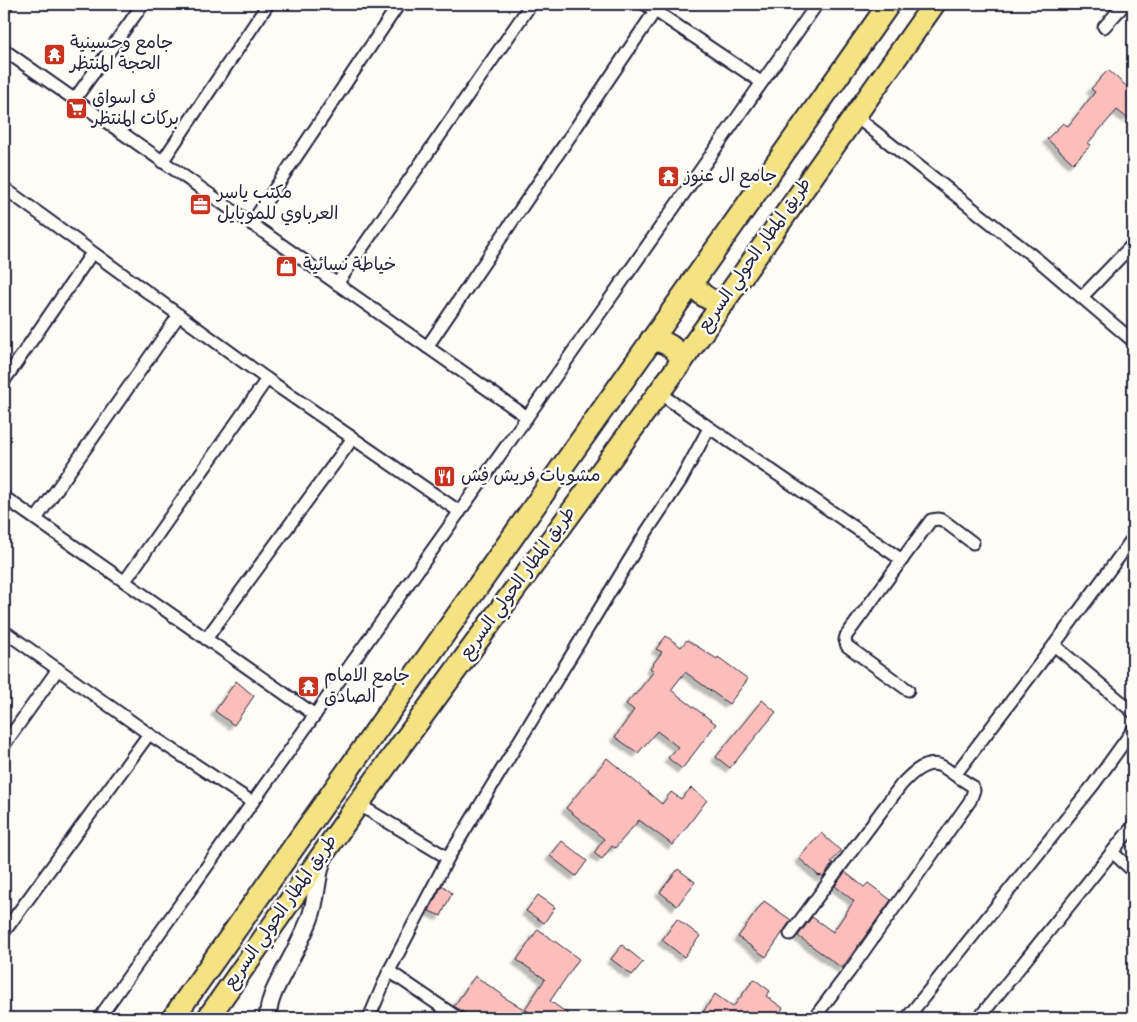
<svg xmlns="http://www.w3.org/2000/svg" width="1137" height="1022" font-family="'Gochi Hand','Playpen Sans Arabic',sans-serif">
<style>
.building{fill:#fbbeba;stroke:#22223b;filter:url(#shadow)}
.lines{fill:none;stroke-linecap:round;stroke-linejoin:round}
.street-casing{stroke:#22223b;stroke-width:15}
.secondary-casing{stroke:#22223b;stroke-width:20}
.highway-casing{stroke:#22223b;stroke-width:25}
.street{stroke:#fdfcf7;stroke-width:11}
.secondary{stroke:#fdfcf7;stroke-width:16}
.highway{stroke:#f4e382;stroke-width:21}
.labels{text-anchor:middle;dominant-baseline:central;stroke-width:5;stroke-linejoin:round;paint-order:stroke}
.poi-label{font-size:18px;fill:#22223b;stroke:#fdfcf7;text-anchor:start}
.street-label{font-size:18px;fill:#22223b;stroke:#fdfcf7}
</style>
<defs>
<filter id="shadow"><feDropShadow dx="-4.5" dy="4.5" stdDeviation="1" flood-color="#0004"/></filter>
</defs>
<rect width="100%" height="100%" fill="#fdfcf7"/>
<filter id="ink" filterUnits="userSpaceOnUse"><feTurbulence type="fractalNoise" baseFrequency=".02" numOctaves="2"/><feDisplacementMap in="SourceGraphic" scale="10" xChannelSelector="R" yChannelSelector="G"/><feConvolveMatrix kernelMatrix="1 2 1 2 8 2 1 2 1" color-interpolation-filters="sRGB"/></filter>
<g filter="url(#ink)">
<g class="building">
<polygon points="1108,70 1133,92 1133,112 1127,118 1117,110 1088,143 1091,145 1073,163 1047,139 1063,123 1068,126 1095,92 1091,89"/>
<polygon points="666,636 681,647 687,640 717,659 718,657 748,679 729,704 685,672 671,690 716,724 682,769 668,758 678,747 657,731 638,753 615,737 634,710 626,704 634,694 635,695 654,671 650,668 662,652 656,649"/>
<polygon points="236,681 254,696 234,725 215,711"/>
<polygon points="762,700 776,712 730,768 716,757"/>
<polygon points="607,758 662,804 671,792 681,799 691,788 707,800 673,845 639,820 615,848 612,846 602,859 594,853 604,839 566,808"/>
<polygon points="821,833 841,851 831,862 833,863 823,877 820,875 819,876 799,858"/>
<polygon points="562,841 587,861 576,876 550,856"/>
<polygon points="678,869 695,882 677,906 660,892"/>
<polygon points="845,872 864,887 868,883 891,900 842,968 798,936 812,917 833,932 854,901 835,886"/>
<polygon points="442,885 452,893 441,916 429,911"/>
<polygon points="538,895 555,907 544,923 526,911"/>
<polygon points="764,901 791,920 766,957 738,937"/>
<polygon points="677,919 700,936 684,957 662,940"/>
<polygon points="538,929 579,959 550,1001 574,1018 537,1018 525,1009 545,979 517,960"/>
<polygon points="622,945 643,962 632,975 611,959"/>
<polygon points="475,976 503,995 502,996 527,1011 522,1018 472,1018 454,1006"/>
<polygon points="754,979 770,991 766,996 783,1008 776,1018 699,1018 715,994 733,1007"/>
</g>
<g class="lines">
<defs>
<g id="street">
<polyline points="645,4 761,82"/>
<polyline points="4,8 7,4"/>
<polyline points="1104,27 1125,4"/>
<polyline points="4,50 527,417"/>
<polyline points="74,100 143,4"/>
<polyline points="855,116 1038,260 1133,341"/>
<polyline points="162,162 268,4"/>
<polyline points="4,188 267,379 460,512"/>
<polyline points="251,224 399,4"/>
<polyline points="337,284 531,4"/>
<polyline points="1082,297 1133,244"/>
<polyline points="427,347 655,11"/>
<polyline points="4,381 92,253"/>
<polyline points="659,393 902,560"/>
<polyline points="4,497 315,715"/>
<polyline points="36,519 179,315"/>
<polyline points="125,581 267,379"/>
<polyline points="4,631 149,734 252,802"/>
<polyline points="206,639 353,438"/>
<polyline points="1054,645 1133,712"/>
<polyline points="908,690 847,646 845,640 846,636 931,520 939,519 944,521 973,543"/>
<polyline points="4,745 58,669"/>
<polyline points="358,804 448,858"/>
<polyline points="1113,853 1133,871"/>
<polyline points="4,932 149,734"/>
<path d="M790,934L901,785C910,775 924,761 938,765C944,766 950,772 955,775"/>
<polyline points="389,971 458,1018"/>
<polyline points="99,1018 527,417 817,4"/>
<polyline points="369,1018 389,971 448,858 647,531 681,480 709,428"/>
<polyline points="814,1018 849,972 970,801 974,790 972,786 955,775 1054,645 1133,538"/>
<polyline points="907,1018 1094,784 1133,730"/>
<polyline points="979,1018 1133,826"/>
</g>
<path id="secondary" d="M268,1018C268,998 279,982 288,964C296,949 304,934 310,918C317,900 316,880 322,862"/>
<g id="highway">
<path d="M693,280C698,294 708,301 724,303"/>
<path d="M651,340C666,341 676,347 682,361"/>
<polyline points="173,1018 889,4"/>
<polyline points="208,1018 358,804 682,361 934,4"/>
</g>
</defs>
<use href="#street" class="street-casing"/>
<use href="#secondary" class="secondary-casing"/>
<use href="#highway" class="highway-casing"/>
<use href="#street" class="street"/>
<use href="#secondary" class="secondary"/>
<use href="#highway" class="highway"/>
</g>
</g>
<defs>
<symbol id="temple-square" viewBox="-11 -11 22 22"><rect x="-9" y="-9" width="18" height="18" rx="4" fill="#c8321e" stroke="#fdfcf7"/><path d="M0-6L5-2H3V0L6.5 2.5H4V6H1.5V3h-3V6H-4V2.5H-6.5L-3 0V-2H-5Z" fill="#fff"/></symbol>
<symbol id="supermarket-square" viewBox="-11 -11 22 22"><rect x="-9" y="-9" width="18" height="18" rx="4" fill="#c8321e" stroke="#fdfcf7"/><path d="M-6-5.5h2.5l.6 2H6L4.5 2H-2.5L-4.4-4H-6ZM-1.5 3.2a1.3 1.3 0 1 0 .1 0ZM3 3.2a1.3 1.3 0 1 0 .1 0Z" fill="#fff"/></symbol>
<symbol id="office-square" viewBox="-11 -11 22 22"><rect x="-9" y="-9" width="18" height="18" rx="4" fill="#c8321e" stroke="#fdfcf7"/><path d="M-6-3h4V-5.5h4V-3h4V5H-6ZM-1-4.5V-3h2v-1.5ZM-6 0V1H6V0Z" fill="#fff"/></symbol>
<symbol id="shop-square" viewBox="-11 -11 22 22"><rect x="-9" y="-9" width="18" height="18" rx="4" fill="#c8321e" stroke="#fdfcf7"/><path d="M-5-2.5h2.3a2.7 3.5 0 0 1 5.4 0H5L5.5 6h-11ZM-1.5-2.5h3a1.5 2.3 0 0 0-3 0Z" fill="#fff"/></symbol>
<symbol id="restaurant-square" viewBox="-11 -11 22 22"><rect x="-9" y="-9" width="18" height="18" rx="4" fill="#c8321e" stroke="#fdfcf7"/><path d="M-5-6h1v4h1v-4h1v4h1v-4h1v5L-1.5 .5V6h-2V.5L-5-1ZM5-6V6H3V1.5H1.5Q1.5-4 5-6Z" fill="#fff"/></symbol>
</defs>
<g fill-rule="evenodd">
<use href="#temple-square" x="42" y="42" width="25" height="25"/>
<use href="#supermarket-square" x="64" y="96" width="25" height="25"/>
<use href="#temple-square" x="656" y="164" width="25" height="25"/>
<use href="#office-square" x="188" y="192" width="25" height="25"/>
<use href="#shop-square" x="274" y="254" width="25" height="25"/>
<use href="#restaurant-square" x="432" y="464" width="25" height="25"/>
<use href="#temple-square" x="296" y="674" width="25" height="25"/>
</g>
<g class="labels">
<g class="poi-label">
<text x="70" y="44">جامع وحسينية<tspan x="70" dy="21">الحجة المنتظر</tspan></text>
<text x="92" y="99">ف اسواق<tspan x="92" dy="21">بركات المنتظر</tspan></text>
<text x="684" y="177">جامع ال عنوز</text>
<text x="217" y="194">مكتب ياسر<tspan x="217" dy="21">العرباوي للموبايل</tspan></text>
<text x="303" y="266">خياطة نسائية</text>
<text x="461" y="477">مشويات فريش فِش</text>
<text x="324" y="677">جامع الامام<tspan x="324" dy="21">الصادق</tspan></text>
</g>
<g class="street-label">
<text transform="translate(756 256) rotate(-55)">طريق المطار الحولي السريع</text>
<text transform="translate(519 584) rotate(-54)">طريق المطار الحولي السريع</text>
<text transform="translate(282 913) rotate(-55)">طريق المطار الحولي السريع</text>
</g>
</g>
<rect width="1137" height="1022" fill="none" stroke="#fdfcf7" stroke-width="20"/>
<rect x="10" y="10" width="1117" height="1002" fill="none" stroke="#22223b" stroke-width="2" filter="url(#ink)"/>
</svg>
